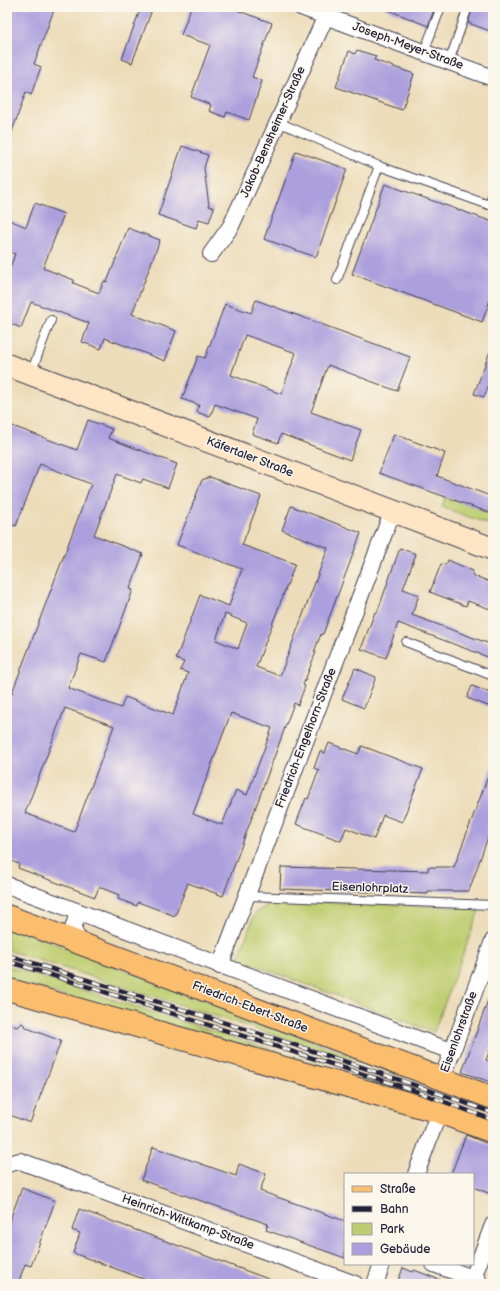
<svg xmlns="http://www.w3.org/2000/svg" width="500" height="1291" font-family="'Balsamiq Sans',sans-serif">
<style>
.green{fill:#becd70;stroke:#707856}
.building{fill:#ab9fdd;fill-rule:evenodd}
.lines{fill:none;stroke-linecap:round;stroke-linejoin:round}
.lane-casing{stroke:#403e4e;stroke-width:10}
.street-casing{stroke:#403e4e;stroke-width:18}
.secondary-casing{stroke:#403e4e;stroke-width:24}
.primary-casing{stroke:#403e4e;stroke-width:24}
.lane{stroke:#fff;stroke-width:8}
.street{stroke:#fff;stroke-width:16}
.secondary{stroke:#fde5c5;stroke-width:22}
.primary{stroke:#fbbd6e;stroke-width:22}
.rail-casing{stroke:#22223b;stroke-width:4.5}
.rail{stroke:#fbf7ec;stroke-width:3;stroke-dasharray:9;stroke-linecap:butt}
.labels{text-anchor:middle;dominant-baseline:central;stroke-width:3;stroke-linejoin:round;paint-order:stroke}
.street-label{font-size:12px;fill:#22223b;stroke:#fbf7ec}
</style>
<rect width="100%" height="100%" fill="#fbf7ec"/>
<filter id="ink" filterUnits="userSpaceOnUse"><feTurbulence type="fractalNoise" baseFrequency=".025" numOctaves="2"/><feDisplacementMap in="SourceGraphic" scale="8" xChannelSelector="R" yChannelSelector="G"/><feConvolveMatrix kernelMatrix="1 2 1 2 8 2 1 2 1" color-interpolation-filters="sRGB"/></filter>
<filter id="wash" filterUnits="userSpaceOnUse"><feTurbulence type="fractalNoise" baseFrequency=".012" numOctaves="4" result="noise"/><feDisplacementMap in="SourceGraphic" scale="16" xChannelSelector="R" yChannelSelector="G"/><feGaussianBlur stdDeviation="0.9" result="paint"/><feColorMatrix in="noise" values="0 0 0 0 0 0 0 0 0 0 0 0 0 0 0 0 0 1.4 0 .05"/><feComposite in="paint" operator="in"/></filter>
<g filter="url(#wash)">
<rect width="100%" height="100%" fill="#eddcb9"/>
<g class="green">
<polygon points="446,496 493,514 493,526 442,507"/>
<polygon points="275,900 480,908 434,1032 238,959 255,913"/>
<polygon points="7,925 407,1077 7,950"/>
<polygon points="7,966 412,1094 7,980"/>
</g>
<g id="blocks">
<g class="building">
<polygon points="7,7 55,7 34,64 41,67 31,95 26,92 9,140 7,140"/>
<polygon points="141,7 153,7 132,63 122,59"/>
<polygon points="191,7 228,7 272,23 252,77 262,81 249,120 227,112 225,117 209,111 211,105 191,97 210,45 181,35"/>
<polygon points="381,7 435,7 428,26"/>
<polygon points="473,7 493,7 493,32 468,23"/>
<polygon points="357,50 376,56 374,60 414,74 402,110 336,87 349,51 355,54"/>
<polygon points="182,146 208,155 204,168 209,206 214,208 209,222 199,219 196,228 158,215"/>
<polygon points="296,151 347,169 316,257 264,239"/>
<polygon points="385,184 493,222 493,292 482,322 352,274"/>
<polygon points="35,203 64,214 43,268 74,280 73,283 99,293 104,281 107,282 128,228 160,240 132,314 176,331 165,361 105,338 101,349 82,342 89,323 31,302 21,328 7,322 7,276 15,254 7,251 7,219 26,227"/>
<path d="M256,300L410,357L397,391L328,365L311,412L361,430L350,460L281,434L278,443L252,434L257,419L215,404L210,417L197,412L199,405L182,399L198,356L205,358L225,304L251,313ZM245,335L296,353L281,394L231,375Z"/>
<polygon points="492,346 493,346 493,374 484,397 474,394"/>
<path d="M88,420L112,429L108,438L177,464L168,488L143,479L141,483L117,474L94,535L143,554L130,589L133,590L106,662L81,654L68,688L121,708L125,697L173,715L188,673L180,670L184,662L176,659L200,595L229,606L242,569L177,545L202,480L210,477L261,496L242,545L295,564L256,667L280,676L328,548L282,530L291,506L361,533L323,634H321L314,652H316L303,685L305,686L298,705L294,703L223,896L188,883L175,916L138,902L137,906L118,899L119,895L99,887L95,897L18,868L19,864L7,859V706L91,484L40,464L16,526L7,523V424L77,450ZM225,614L247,623L238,649L216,640ZM65,708L114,726L74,832L25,813ZM231,713L272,728L247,795L236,790L222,825L193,814Z"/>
<polygon points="394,434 445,453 437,476 493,497 493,514 379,473"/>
<polygon points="400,548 416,554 403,589 419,595 412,615 493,645 493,659 398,623 386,658 361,649 375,612 377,613"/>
<polygon points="448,560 473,571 472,575 493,583 493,610 468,601 466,606 430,592 441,564 446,565"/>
<polygon points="355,668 376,677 364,708 342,699"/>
<polygon points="472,686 493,694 493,708 467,698"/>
<polygon points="329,743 358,754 362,746 423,769 402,822 383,815 374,839 346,828 341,841 296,824 306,798 308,799 319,770 314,768 320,751 325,753"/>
<polygon points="492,766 493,766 493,836 489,834 469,891 428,891 428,894 280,889 281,867 428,871 428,867 454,867"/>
<polygon points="492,989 493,989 493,1042 486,1060 493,1063 493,1083 462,1072"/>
<polygon points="22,1023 27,1028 61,1041 30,1123 7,1114 7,1024 18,1027"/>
<polygon points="466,1135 493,1146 493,1195 473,1187 473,1174 451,1174"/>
<polygon points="153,1147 236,1176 239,1164 266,1174 260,1191 345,1221 345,1258 266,1230 268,1224 141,1180"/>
<polygon points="22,1188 55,1201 31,1266 25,1264 18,1284 7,1284 7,1227"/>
<polygon points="79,1209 279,1283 279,1284 157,1284 73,1253 80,1233 72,1230"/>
<polygon points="403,1268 413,1272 414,1270 448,1283 447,1284 397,1284"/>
</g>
</g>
</g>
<g filter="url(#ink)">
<use href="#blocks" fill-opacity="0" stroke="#403e4e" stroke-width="1"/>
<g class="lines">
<defs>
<g id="lane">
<polyline points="424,52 441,7"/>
<polyline points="449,62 468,7"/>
<polyline points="278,122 379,166"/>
<polyline points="493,206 489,205 493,194"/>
<polyline points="337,280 379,166 489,205"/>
<polyline points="31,373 51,320"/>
<polyline points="406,642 493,676"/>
<polyline points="246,896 493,905"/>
</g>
<g id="street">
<polyline points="301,7 493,78"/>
<polyline points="211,254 231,226 330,7"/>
<polyline points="7,885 431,1044 453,1051"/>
<polyline points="78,912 73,929 80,943"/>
<polyline points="220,966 393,510"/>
<polyline points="442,1079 493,941"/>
<polyline points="7,1164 20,1161 355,1284"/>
<polyline points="416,1174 439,1112"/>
<polyline points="434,1264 478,1280 477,1284"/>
<polyline points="473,1278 493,1225"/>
<polyline points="375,1284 382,1264"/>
</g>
<polyline id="secondary" points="7,365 493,549"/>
<g id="primary">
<polyline points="7,916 493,1098"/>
<polyline points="7,989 439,1112 493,1132"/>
</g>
</defs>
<use href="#lane" class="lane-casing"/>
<use href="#street" class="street-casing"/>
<use href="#secondary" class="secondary-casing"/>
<use href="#primary" class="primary-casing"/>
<use href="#lane" class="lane"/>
<use href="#street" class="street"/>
<use href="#secondary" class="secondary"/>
<use href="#primary" class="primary"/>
<defs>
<g id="rail">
<path d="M7,955C169,1006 333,1054 493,1113"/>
<polyline points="7,961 413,1090 493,1120"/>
</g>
</defs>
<use href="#rail" class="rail-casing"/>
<use href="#rail" class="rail"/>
</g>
</g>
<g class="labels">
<g class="street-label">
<text transform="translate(408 46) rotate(20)">Joseph-Meyer-Straße</text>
<text transform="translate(273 132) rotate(-66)">Jakob-Bensheimer-Straße</text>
<text transform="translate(250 457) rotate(21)">Käfertaler Straße</text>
<text transform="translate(306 738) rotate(-69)">Friedrich-Engelhorn-Straße</text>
<text transform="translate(370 888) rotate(2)">Eisenlohrplatz</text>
<text transform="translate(250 1007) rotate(21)">Friedrich-Ebert-Straße</text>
<text transform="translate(459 1032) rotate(-70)">Eisenlohrstraße</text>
<text transform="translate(188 1222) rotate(20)">Heinrich-Wittkamp-Straße</text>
</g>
</g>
<rect width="500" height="1291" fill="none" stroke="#fbf7ec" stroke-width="24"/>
<rect x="344" y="1173" width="130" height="92" fill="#fbf7ec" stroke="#a4a2a5"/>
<rect x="352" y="1186" width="20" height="6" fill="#fbbd6e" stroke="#a4a2a5"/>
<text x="380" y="1193" font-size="12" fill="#22223b">Straße</text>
<rect x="352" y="1206" width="20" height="6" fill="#22223b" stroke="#a4a2a5"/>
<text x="380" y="1213" font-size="12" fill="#22223b">Bahn</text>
<rect x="352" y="1223" width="20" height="12" fill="#becd70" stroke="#a4a2a5"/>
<text x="380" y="1233" font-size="12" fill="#22223b">Park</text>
<rect x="352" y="1243" width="20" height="12" fill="#ab9fdd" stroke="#a4a2a5"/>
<text x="380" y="1253" font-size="12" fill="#22223b">Gebäude</text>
</svg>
